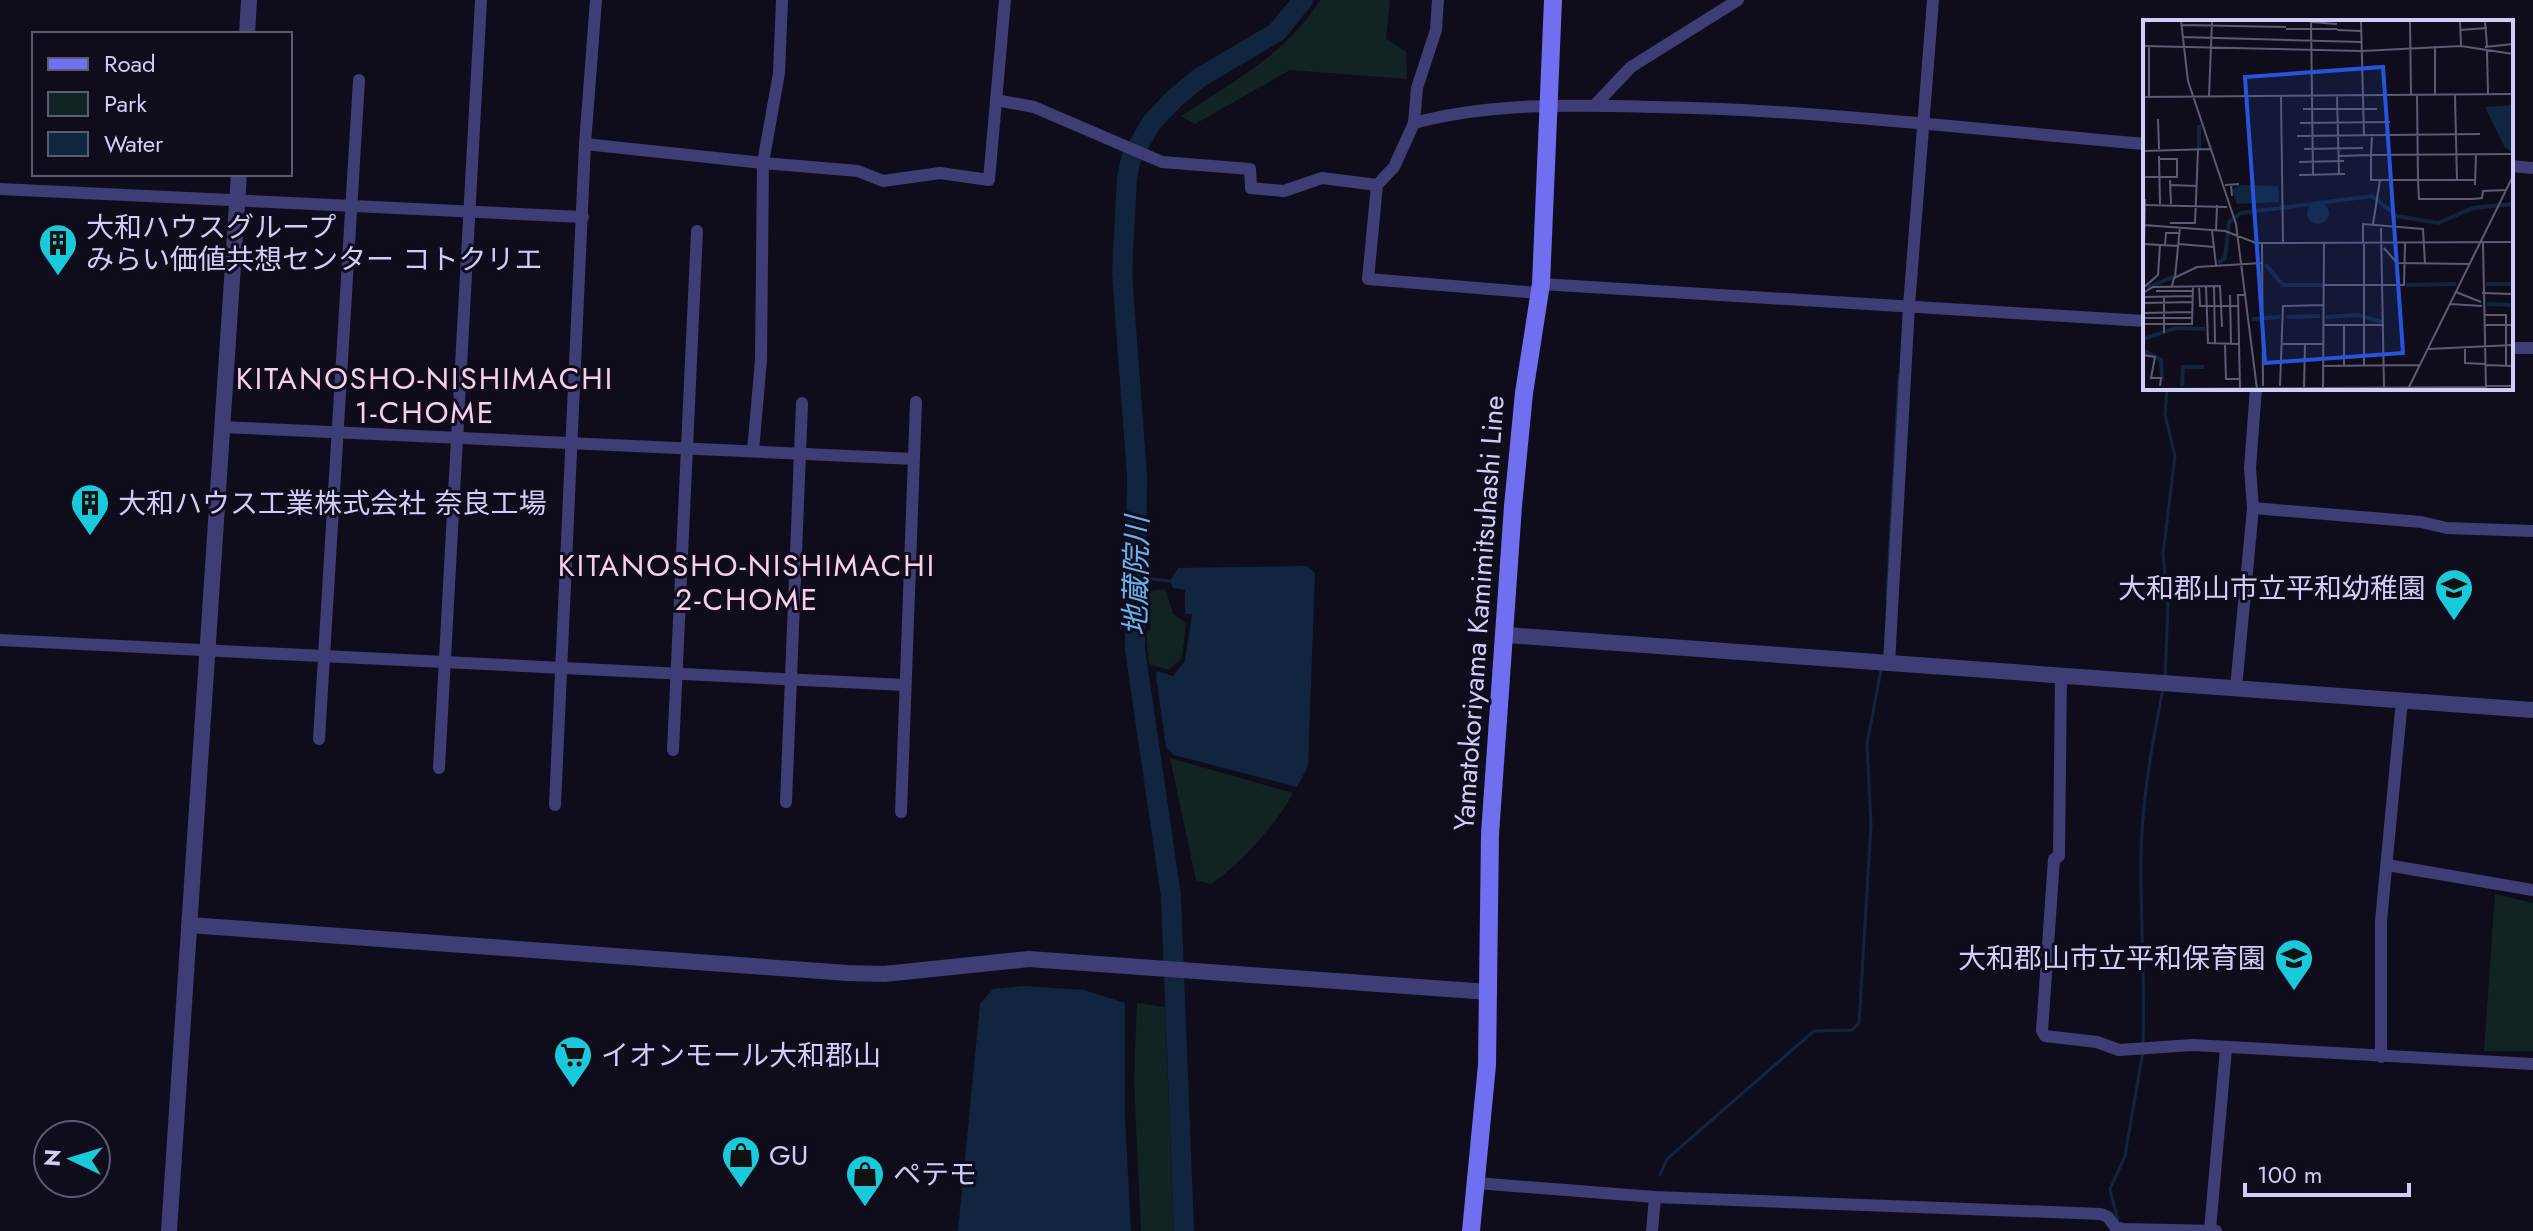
<svg xmlns="http://www.w3.org/2000/svg" width="2533" height="1231" font-family="Jost,'Noto Sans JP',sans-serif">
<style>
.green{fill:#112423}
.water{fill:#12253f}
.lines{fill:none;stroke-linecap:round;stroke-linejoin:round}
.stream{stroke:#12253f;stroke-width:3}
.river{stroke:#12253f;stroke-width:20}
.minor{stroke:#3e3d75;stroke-width:12}
.tertiary{stroke:#3e3d75;stroke-width:16}
.secondary{stroke:#6f6fef;stroke-width:18}
.labels{text-anchor:middle;dominant-baseline:central;stroke-width:6;stroke-linejoin:round;paint-order:stroke}
.poi-label{font-size:28px;fill:#d1cdf9;stroke:#0f0d1b;text-anchor:start}
.street-label{font-size:28px;fill:#d1cdf9;stroke:#0f0d1b}
.neighbourhood-label{font-size:30px;letter-spacing:2px;fill:#facfeb;stroke:#0f0d1b}
.water-label{font-size:30px;font-style:italic;fill:#67b2ee;stroke:#0f0d1b}
.inset-river{fill:none;stroke:#12253f;stroke-width:4}
.inset-road{fill:none;stroke:#5d5a74;stroke-width:2}
.view{fill:#2654da;fill-opacity:0.15;stroke:#2654da;stroke-width:4}
.inset-edge{fill:none;stroke:#d1cdf9;stroke-width:4}
</style>
<rect width="100%" height="100%" fill="#0f0d1b"/>
<g class="green">
<path d="M1320,0H1390L1386,39L1406,52L1407,79L1290,70L1195,124L1181,116C1231,83 1288,53 1320,0Z"/>
<polygon points="1165,589 1173,614 1186,623 1182,658 1169,670 1149,664 1146,634 1151,629 1144,592"/>
<path d="M1170,758L1293,793C1282,817 1234,872 1210,884L1196,880Z"/>
<polygon points="2495,894 2533,903 2533,1051 2484,1051"/>
<polygon points="1137,1003 1165,1007 1174,1231 1141,1231 1134,1081"/>
</g>
<g class="water">
<polygon points="1307,566 1315,573 1308,766 1297,787 1174,755 1166,747 1156,676 1157,671 1173,676 1185,661 1192,614 1185,614 1185,590 1173,588 1170,581 1178,568"/>
<polygon points="1025,986 1084,990 1125,1003 1125,1119 1131,1231 958,1231 980,1004 993,989"/>
</g>
<g class="lines">
<g class="stream">
<polyline points="1134,577 1170,581"/>
<polyline points="1887,599 1899,375"/>
<polyline points="2165,678 2168,605 2163,554 2175,456 2165,415 2167,388"/>
<path d="M2143,1043C2145,986 2141,929 2141,872C2140,811 2151,748 2163,689"/>
<polyline points="1660,1175 1667,1159 1814,1031 1852,1030 1859,1023 1871,825 1867,744 1881,670"/>
<polyline points="2118,1221 2110,1189 2125,1156 2143,1051"/>
</g>
<polyline class="river" points="1184,1231 1171,896 1135,649 1137,476 1122,273 1127,179 1131,158 1152,122 1174,99 1199,78 1277,32 1303,0"/>
<g class="minor">
<polyline points="1438,0 1436,30 1417,88 1414,123 1394,167 1377,185 1368,279 1539,293"/>
<polyline points="996,100 1034,107 1162,162 1250,169 1251,188 1284,191 1322,178 1377,185"/>
<polyline points="1595,105 1631,67 1738,0"/>
<path d="M1414,123C1492,102 1575,105 1655,107C1819,110 1982,130 2145,144"/>
<polyline points="585,144 763,163 779,73 782,0"/>
<polyline points="2511,166 2533,168"/>
<polyline points="0,189 583,217"/>
<polyline points="1541,284 2145,321"/>
<polyline points="2511,348 2533,348"/>
<polyline points="221,427 914,459"/>
<polyline points="753,451 761,360 763,163 858,171 883,181 940,173 989,180 1005,0"/>
<polyline points="2253,508 2421,522 2447,528 2533,531"/>
<polyline points="0,640 905,685"/>
<polyline points="1889,663 1909,306 1933,0"/>
<polyline points="2061,675 2059,856 2054,859 2042,1031 2045,1036 2097,1042 2119,1050 2193,1045 2533,1064"/>
<polyline points="2236,688 2253,508 2250,468 2256,388"/>
<polyline points="319,739 359,80"/>
<polyline points="673,750 697,231"/>
<polyline points="439,768 481,0"/>
<polyline points="786,802 802,403"/>
<polyline points="555,805 585,144 596,0"/>
<polyline points="901,812 916,402"/>
<polyline points="2387,865 2533,890"/>
<polyline points="2381,1057 2381,921 2402,700"/>
<polyline points="1476,1183 1655,1197 2101,1214 2108,1217 2115,1227 2124,1229 2216,1231"/>
<polyline points="2210,1230 2226,1049"/>
<polyline points="1652,1231 1655,1197"/>
</g>
<g class="tertiary">
<polyline points="247,34 249,0"/>
<polyline points="1506,635 2533,710"/>
<polyline points="189,925 848,973 884,974 1029,959 1489,992"/>
<polyline points="169,1231 239,174"/>
</g>
<polyline class="secondary" points="1471,1231 1487,1065 1490,834 1513,506 1524,393 1541,284 1553,0"/>
</g>
<defs>
<symbol id="building-pin" viewBox="-11 -11 22 30"><path d="M0 17L-7.5 6A9.5 9.5 0 1 1 7.5 6Z" fill="#19cada" stroke="#0f0d1b"/><path d="M-4-6H4V6H1V3H-1V6H-4ZM-2.5-4.3h1.7v1.8h-1.7ZM.8-4.3h1.7v1.8H.8ZM-2.5-1h1.7V.8h-1.7ZM.8-1h1.7V.8H.8Z" fill="#111"/></symbol>
<symbol id="school-pin" viewBox="-11 -11 22 30"><path d="M0 17L-7.5 6A9.5 9.5 0 1 1 7.5 6Z" fill="#19cada" stroke="#0f0d1b"/><path d="M0-5L7-2L0 1L-7-2ZM-4 1L0 2.5L4 1V4Q0 6-4 4Z" fill="#111"/></symbol>
<symbol id="supermarket-pin" viewBox="-11 -11 22 30"><path d="M0 17L-7.5 6A9.5 9.5 0 1 1 7.5 6Z" fill="#19cada" stroke="#0f0d1b"/><path d="M-6-5.5h2.5l.6 2H6L4.5 2H-2.5L-4.4-4H-6ZM-1.5 3.2a1.3 1.3 0 1 0 .1 0ZM3 3.2a1.3 1.3 0 1 0 .1 0Z" fill="#111"/></symbol>
<symbol id="shop-pin" viewBox="-11 -11 22 30"><path d="M0 17L-7.5 6A9.5 9.5 0 1 1 7.5 6Z" fill="#19cada" stroke="#0f0d1b"/><path d="M-5-2.5h2.3a2.7 3.5 0 0 1 5.4 0H5L5.5 6h-11ZM-1.5-2.5h3a1.5 2.3 0 0 0-3 0Z" fill="#111"/></symbol>
</defs>
<g fill-rule="evenodd">
<use href="#building-pin" x="36" y="221" width="44" height="60"/>
<use href="#building-pin" x="68" y="481" width="44" height="60"/>
<use href="#school-pin" x="2432" y="566" width="44" height="60"/>
<use href="#school-pin" x="2272" y="936" width="44" height="60"/>
<use href="#supermarket-pin" x="551" y="1033" width="44" height="60"/>
<use href="#shop-pin" x="719" y="1133" width="44" height="60"/>
<use href="#shop-pin" x="843" y="1152" width="44" height="60"/>
</g>
<g class="labels">
<g class="poi-label">
<text x="86" y="227">大和ハウスグループ<tspan x="86" dy="32">みらい価値共想センター コトクリエ</tspan></text>
<text x="118" y="503">大和ハウス工業株式会社 奈良工場</text>
<text x="2426" y="588" text-anchor="end">大和郡山市立平和幼稚園</text>
<text x="2266" y="958" text-anchor="end">大和郡山市立平和保育園</text>
<text x="601" y="1055">イオンモール大和郡山</text>
<text x="769" y="1155">GU</text>
<text x="893" y="1174">ペテモ</text>
</g>
<g class="street-label">
<text transform="translate(1479 613) rotate(-86)">Yamatokoriyama Kamimitsuhashi Line</text>
</g>
<g class="neighbourhood-label">
<text x="425" y="378">KITANOSHO-NISHIMACHI<tspan x="425" dy="34">1-CHOME</tspan></text>
<text x="747" y="565">KITANOSHO-NISHIMACHI<tspan x="747" dy="34">2-CHOME</tspan></text>
</g>
<g class="water-label">
<text transform="translate(1136 576) rotate(-89)">地蔵院川</text>
</g>
</g>
<g transform="translate(2143 20)">
<rect width="370" height="370" fill="#0f0d1b"/>
<path d="M370,85V132L362,128L342,87ZM95,165L135,166L136,182L94,184L89,170ZM164 193a11 11 0 1 1 22 0a11 11 0 1 1-22 0Z" fill="#12253f"/>
<path class="inset-river" d="M56,105V131M75,243L82,238L86,202L98,193L229,176L254,196L295,203L330,188L370,184M122,244L140,265H180M343,264H370M263,265L313,264M4,268L32,256M344,284L370,285M144,297L177,296M183,297L215,295L239,302M109,299L137,297M0,319L33,308L62,309M0,330L18,340L19,360M39,366L40,347H61"/>
<path class="inset-road" d="M38,1L45,61L93,204L114,369M168,1L170,155M218,1L221,115M267,1L268,75M317,1L318,26M342,1L344,26M168,2L194,4M39,5L143,7M143,9H194M194,10L218,11M317,10L344,8M39,17L218,22M0,26L219,31L318,26L370,34M6,26V76M342,27L370,24M344,29L345,74M274,75L275,160M292,75V26M312,75L314,161M66,76L69,1M138,76L140,223M194,76L196,154M0,77L370,74M160,89H234M15,99L16,129M157,103L247,102M229,114L228,135L370,134M154,116L337,114M161,129L220,128M0,131L68,129M16,136L17,184M196,136L228,135V160H333M156,142L201,141M156,155L202,154M0,157H34V139H16M27,160L28,184M275,160L276,179H330L339,178L340,171L364,170M27,165L54,166M332,165L333,135M89,176L88,165H82L96,164M0,185L84,187M27,203H52L55,130M230,204L237,160M0,205L82,211L113,223L370,222M238,208L241,367M69,211L73,245M73,211L74,185M119,223L120,366M220,223V204L280,209L282,244M221,223V345M340,223L343,369M0,224L36,226M36,224L71,227M22,225L23,213H37M241,228L254,243L327,244M32,257L37,207M181,265H261L262,223M29,266L31,258L54,247L119,243M56,266L57,286H95M63,266L65,323L96,324M71,266L72,323M0,268L15,255L17,225M13,271H50M313,272L338,282M0,273L10,267L77,266L79,307M339,273L370,274M0,274L2,179M87,275L88,324M0,277L50,276M21,278V313M0,283L50,282M307,284L339,286M0,293L49,292M341,295H363V345M0,298H49M0,304H49L50,266M180,305H241M201,305V347M342,305H369M82,324L83,359H97M140,324H180M322,327V343L342,344M285,329L370,325M0,335L12,337L8,358H18L17,366M342,345L370,346M180,346L277,345M137,366L140,286L181,285M343,366H370M161,367L162,323M7,369L343,367M97,369L95,275H101M180,369L181,222M265,369L370,156"/>
<path class="view" d="M240,47L260,333L122,343L102,57Z"/>
<rect width="370" height="370" class="inset-edge"/>
</g>
<rect x="32" y="32" width="260" height="144" fill="#0f0d1b" stroke="#5d5a74" stroke-width="2"/>
<rect x="48" y="58" width="40" height="12" fill="#6f6fef" stroke="#5d5a74" stroke-width="2"/>
<text x="104" y="72" font-size="24" fill="#d1cdf9">Road</text>
<rect x="48" y="92" width="40" height="24" fill="#112423" stroke="#5d5a74" stroke-width="2"/>
<text x="104" y="112" font-size="24" fill="#d1cdf9">Park</text>
<rect x="48" y="132" width="40" height="24" fill="#12253f" stroke="#5d5a74" stroke-width="2"/>
<text x="104" y="152" font-size="24" fill="#d1cdf9">Water</text>
<g transform="translate(72 1159) rotate(274)"><circle r="38" fill="#0f0d1b" stroke="#5d5a74" stroke-width="2"/>
<path d="M0-6L14 30L0 20L-14 30Z" fill="#19cada"/>
<text y="-12" font-size="22" font-weight="bold" text-anchor="middle" fill="#d1cdf9">N</text>
</g>
<path d="M2245 1183v12h164v-12" fill="none" stroke="#d1cdf9" stroke-width="4"/>
<text x="2257" y="1183" font-size="24" fill="#d1cdf9" stroke="#0f0d1b" stroke-width="6" paint-order="stroke">100 m</text>
</svg>
